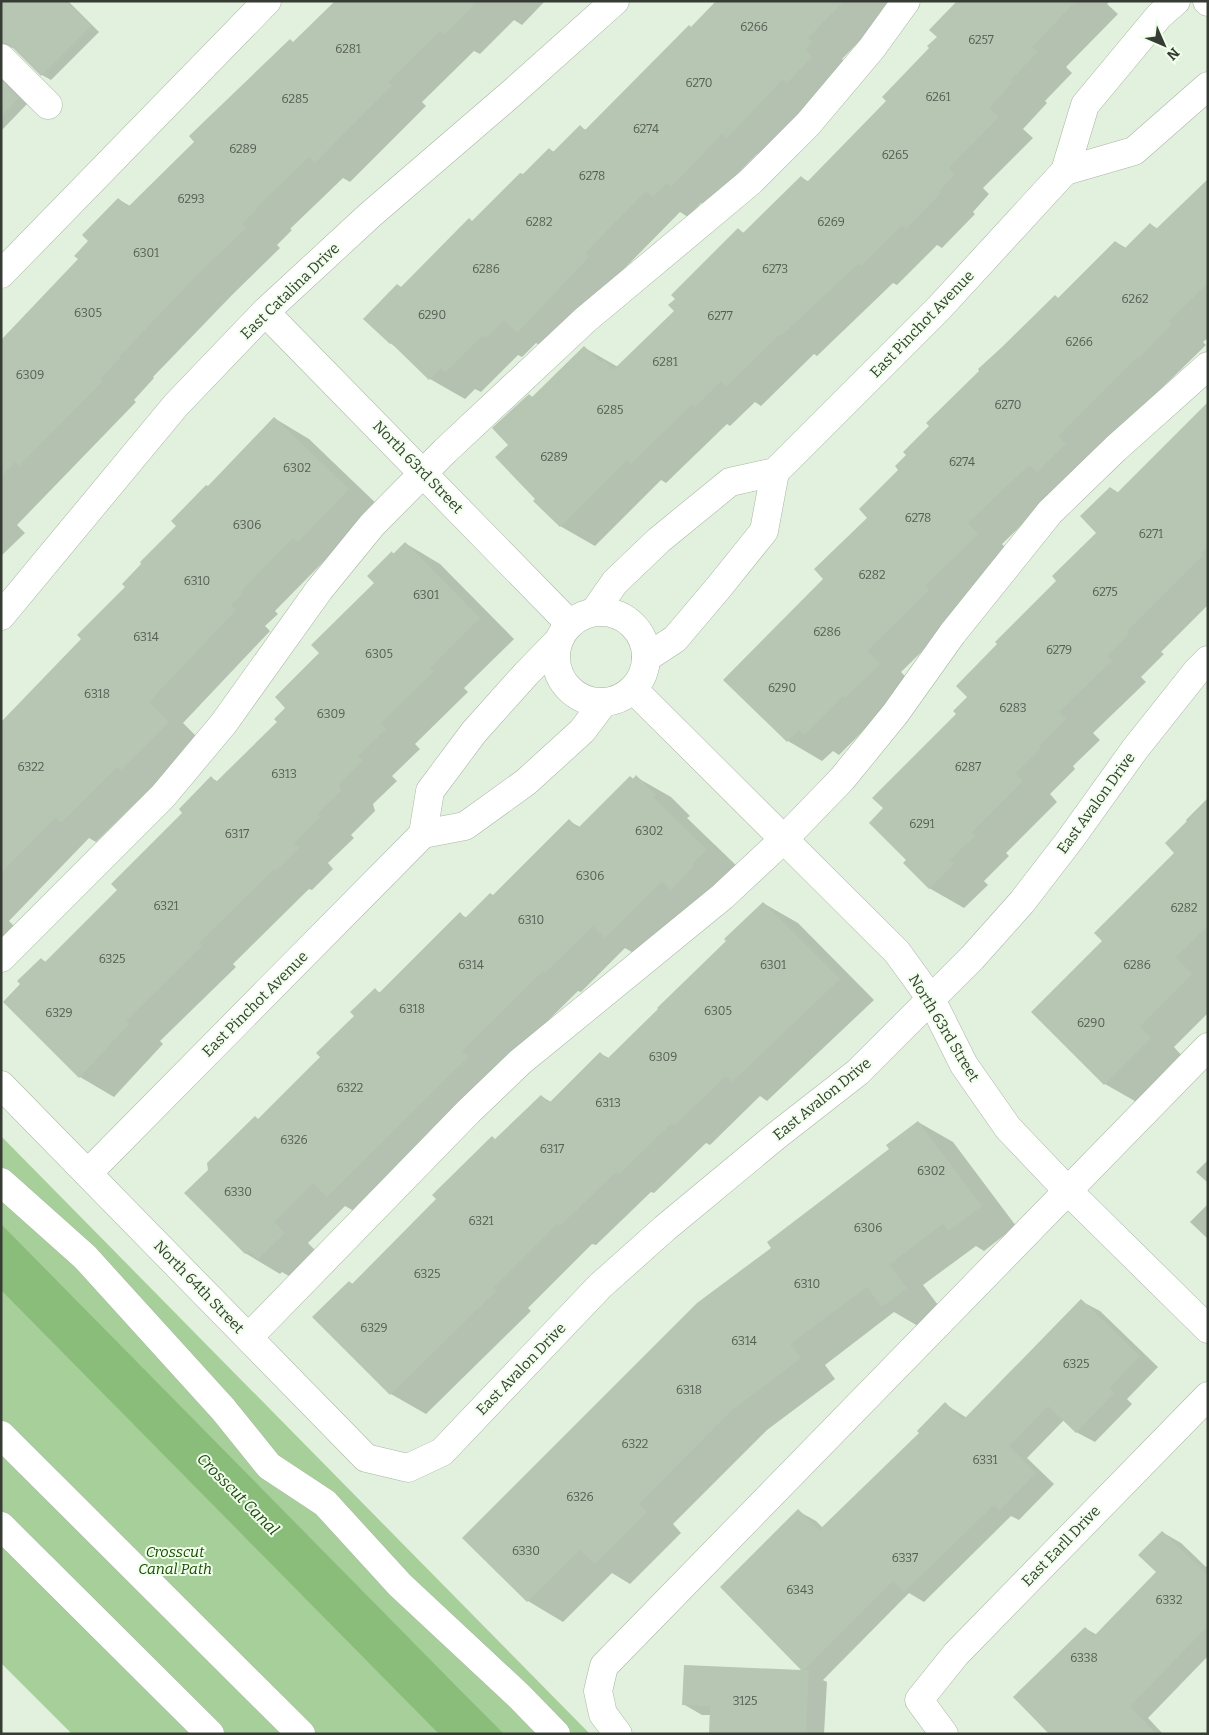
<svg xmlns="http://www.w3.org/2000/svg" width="1209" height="1735" font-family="Bitter,serif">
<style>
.green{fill:#a7cf9a}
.water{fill:#8abc7a}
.shadow{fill:#0003}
.building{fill:#b7c6b2}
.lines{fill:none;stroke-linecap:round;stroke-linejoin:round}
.minor-casing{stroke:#a7b6a2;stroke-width:29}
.major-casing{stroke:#a7b6a2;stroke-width:29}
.minor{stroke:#fff;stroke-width:28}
.major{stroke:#fff;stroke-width:28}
.labels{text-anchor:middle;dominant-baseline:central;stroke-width:4;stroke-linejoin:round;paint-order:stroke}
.number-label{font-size:12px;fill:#565e54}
.street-label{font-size:15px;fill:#363c34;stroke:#efffea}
.park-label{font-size:15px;font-style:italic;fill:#1b4b04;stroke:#efffea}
.water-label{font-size:16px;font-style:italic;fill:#1d3e10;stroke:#efffea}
</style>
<rect width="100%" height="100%" fill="#e2f1dd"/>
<polygon class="green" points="1,1136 590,1734 69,1734 70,1732 1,1663"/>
<polygon class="water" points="1,1224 464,1694 504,1734 439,1734 1,1290"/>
<g class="shadow">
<polygon points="1,1 68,1 99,32 51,80 42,75 14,48 7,47 1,51"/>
<polygon points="337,1 545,1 522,25 514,20 480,54 474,51 422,102 426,106 350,182 343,178 290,229 292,230 277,245 280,248 232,295 153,377 154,378 134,400 136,402 17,525 25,533 1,556 1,342 80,259 89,241 118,199 130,206"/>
<polygon points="718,1 895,1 885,15 842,59 846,63 763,157 757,154 706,206 701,203 688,217 680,212 619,274 623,278 552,352 536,343 522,357 518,355 481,392 475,389 465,399 430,379 398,348 390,343 402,288 524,175 549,149 554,152 580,127 586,130"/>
<polygon points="958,1 1110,1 1107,4 1118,14 1066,67 1072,73 1045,101 1047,103 1023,129 1033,138 983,188 989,194 973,212 975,214 942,248 937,245 897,285 893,283 817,356 814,354 761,406 755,402 730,426 727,424 666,483 661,480 595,546 560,526 537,499 510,445 529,395 534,398 585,348 618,367 676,311 739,230 744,233 801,177 809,182 888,101 931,48"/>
<polygon points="1,78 27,104 1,131"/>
<polygon points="1208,180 1208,338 1203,342 1206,345 1002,544 1012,554 963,611 901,672 914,685 878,716 839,755 833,751 822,761 788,741 825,579 869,518 1059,299 1116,242 1126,248 1150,224 1158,229"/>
<polygon points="1208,403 1208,605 1161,652 1164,654 1141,677 1146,682 1093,733 1100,740 1073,766 1075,769 1050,794 1057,802 1006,853 1009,856 984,881 988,885 964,908 929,888 908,860 885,808 957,714 968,697 1058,581 1098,533 1111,488 1119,493"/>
<polygon points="274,418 309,439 383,510 333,561 327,558 275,611 278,614 265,626 270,631 183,723 203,743 156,789 152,787 96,842 89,838 9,921 18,930 1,948 1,733 127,587 208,487"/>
<polygon points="405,543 440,564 514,639 464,688 468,692 415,744 420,749 392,776 397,781 373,804 375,811 351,835 354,838 328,863 333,869 312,890 309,889 233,964 236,967 160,1041 163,1044 114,1097 80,1077 22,984 41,959 46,962 119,890 212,778 218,782 278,722 321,653 376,583 392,553 395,554"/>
<polygon points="630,777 634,779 636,777 671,797 690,816 687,818 741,870 640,957 625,948 581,992 578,991 496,1072 363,1216 345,1206 308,1243 319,1254 294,1279 282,1272 280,1274 245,1253 258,1120 322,1057 356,1016 375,990 381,993 460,914 467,918 494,896 569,821 580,827"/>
<polygon points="1208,798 1208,1013 1174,1047 1185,1059 1140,1104 1105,1084 1104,941 1176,853 1187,822 1186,820"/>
<polygon points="763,903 798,923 874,1000 767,1101 760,1096 710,1145 706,1143 654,1193 651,1192 596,1245 592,1244 528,1308 531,1311 426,1414 391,1394 314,1317 349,1282 353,1284 541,1096 551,1102 601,1054 609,1058 728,941"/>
<polygon points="918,1122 953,1142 1016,1226 984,1251 976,1246 923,1285 941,1309 918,1326 894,1312 825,1365 835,1379 767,1430 673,1524 681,1533 630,1584 612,1573 563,1622 528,1601 464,1538 773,1248 890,1149"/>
<polygon points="1208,1160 1208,1183 1196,1172"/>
<polygon points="1208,1204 1208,1239 1190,1222"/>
<polygon points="1081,1301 1100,1311 1158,1367 1127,1399 1132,1404 1095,1442 1076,1432 1064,1420 1027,1458 1054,1484 1019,1520 1011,1516 924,1602 909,1593 823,1680 827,1682 824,1734 710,1734 711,1715 702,1715 683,1704 804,1671 721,1587 798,1511 816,1521 823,1528 921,1433 945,1404 967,1418"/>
<polygon points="1162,1532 1181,1543 1206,1567 1208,1565 1208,1656 1148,1718 1163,1734 1051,1734 1085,1628 1097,1635 1158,1572"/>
</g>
<g class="building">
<polygon points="1,1 66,1 91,26 41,76 12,47 6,43 1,43"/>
<polygon points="335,1 478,1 444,35 440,31 388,82 392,85 315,163 309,157 256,208 257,209 242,224 246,228 197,275 119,357 121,357 100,379 102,382 19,466 15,462 1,477 1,340 78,259 74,256 88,241 82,235 118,198 128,207 194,142 189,136 290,39 293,42"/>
<polygon points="716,1 844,1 808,38 812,42 805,50 812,57 787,83 783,79 727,138 722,134 671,187 667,183 653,197 646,191 585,253 589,257 517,333 504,320 486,338 483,335 445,373 441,368 429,380 391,343 390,344 363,319 397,284 401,287 469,218 472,221 520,173 523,174 549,148 553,152 580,125 585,130 689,25 691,27"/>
<polygon points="957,1 1076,1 1032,47 1038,52 1011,80 1013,82 989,108 999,117 949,168 955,174 939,191 941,193 906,229 902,225 861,266 859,263 781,336 779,335 726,387 721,381 695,407 692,404 631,464 627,460 560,527 533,501 535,499 495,457 508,445 492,428 529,394 532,397 584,346 601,363 604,360 613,370 674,311 668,305 675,299 671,295 738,228 743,233 801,176 807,182 886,101 882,97 929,48 927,46 937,37 929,30"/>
<polygon points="1,80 19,98 1,116"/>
<polygon points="1208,179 1208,283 1169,321 1172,324 1138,359 1137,357 1058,436 1066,444 1037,472 1029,465 968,523 978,534 925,586 929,590 867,651 880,664 845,698 843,696 804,735 799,730 787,742 723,680 823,579 814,569 867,518 859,509 898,470 895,466 906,455 903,452 929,426 926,423 979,371 978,369 1002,347 1055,295 1058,298 1115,241 1124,249 1150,223 1156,229"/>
<polygon points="1208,402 1208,546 1201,553 1203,555 1127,631 1129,634 1107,656 1112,661 1059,712 1066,719 1039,746 1041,748 1016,773 1023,781 972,832 975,836 950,860 954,864 929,889 903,863 906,860 869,823 883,808 872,798 956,714 953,711 967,697 956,686 997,644 995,642 1056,581 1052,576 1096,533 1080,516 1110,487 1117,493"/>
<polygon points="274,417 349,489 298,542 293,538 241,591 243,593 231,605 236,610 149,702 169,722 121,770 117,767 61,823 55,818 1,873 1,722 81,639 77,635 125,587 122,584 141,564 140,562 176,526 171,521 206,485 208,486"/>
<polygon points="405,542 480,618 430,668 434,671 381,723 386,729 358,756 363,760 339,784 341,791 317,814 320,817 294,843 299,848 276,871 274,869 199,943 202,946 126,1021 129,1024 79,1078 3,1002 20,984 17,981 41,958 45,962 117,890 111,884 182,813 179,809 211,776 216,782 277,722 274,719 285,708 275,697 319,653 311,645 374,583 367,576 392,551 393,554"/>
<polygon points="636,775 656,795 653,797 707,850 692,864 694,866 671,890 662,881 605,938 593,926 545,973 543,971 462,1051 468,1057 327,1197 313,1183 274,1222 285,1233 258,1259 249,1250 245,1254 184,1193 208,1170 207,1163 255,1116 258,1119 320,1057 316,1053 354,1016 350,1012 375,988 379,993 460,912 465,918 490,893 493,895 569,819 578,828 630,776 633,779"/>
<polygon points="1208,800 1208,926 1176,957 1192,974 1140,1026 1151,1038 1104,1085 1031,1012 1102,941 1094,933 1174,853 1165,843"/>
<polygon points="763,902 840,979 732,1082 726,1076 674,1126 672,1123 619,1174 616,1172 560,1226 557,1224 493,1288 496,1291 390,1395 312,1317 349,1281 352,1284 436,1199 432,1195 492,1136 495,1139 541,1095 549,1103 600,1052 607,1059 658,1009 657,1008 726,941 724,939"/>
<polygon points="918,1121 982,1206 948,1231 943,1224 889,1265 907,1288 882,1307 867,1287 790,1344 801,1358 732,1410 639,1504 647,1512 595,1564 580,1550 527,1602 462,1538 697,1303 771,1248 767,1242 889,1149 886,1145"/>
<polygon points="1081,1299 1140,1356 1109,1388 1114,1393 1076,1433 1048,1406 1009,1446 1036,1473 999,1511 994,1505 904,1592 893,1581 804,1670 809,1670 806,1734 709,1734 710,1706 682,1705 684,1665 801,1670 720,1587 798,1509 819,1530 919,1433 917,1431 945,1402 963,1420"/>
<polygon points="1162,1531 1208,1575 1208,1626 1130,1706 1156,1734 1049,1734 1013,1697 1085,1627 1094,1636 1156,1572 1138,1555"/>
</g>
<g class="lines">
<defs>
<g id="minor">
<polyline points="1207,1 1208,2"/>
<polyline points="1,58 48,105"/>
<polyline points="1065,171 1134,151 1208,86"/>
<polyline points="1,274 267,1"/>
<polyline points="265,312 570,624"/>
<polyline points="594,612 615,582 659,540 730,482 775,472 940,307 1065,171 1085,105 1159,16 1176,1"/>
<circle cx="601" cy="657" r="45"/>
<polyline points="1,616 176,405 265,312 370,215 513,92 615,1"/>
<polyline points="646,658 675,639 719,587 764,531 775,472"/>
<polyline points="633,689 897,952 931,999 964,1065 1008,1128 1068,1191 1208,1329"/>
<polyline points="423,834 430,791 474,732 526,674 559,640"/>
<polyline points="1,958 163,796 224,723 319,590 372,525 445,451 585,320 750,182 808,124 872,48 906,1"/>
<polyline points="1,1085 366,1458 408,1468 442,1452 600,1286 665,1228 776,1136 858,1072 972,958 1022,902 1069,841 1135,749 1197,671 1208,660"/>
<polyline points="88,1173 423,834 465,826 526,782 582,731 604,702"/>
<polyline points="1,1182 85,1257 223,1409 269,1466 325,1503 400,1585 519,1696 556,1734"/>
<polyline points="249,1337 469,1111 520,1062 723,896 784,839 842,779 895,714 952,634 1050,512 1115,449 1208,366"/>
<polyline points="618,1734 603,1714 598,1691 604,1666 1208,1047"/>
<polyline points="944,1734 919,1700 956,1654 1208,1396"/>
</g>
<g id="major">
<polyline points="1,1435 301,1734"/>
<polyline points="1,1526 210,1734"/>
</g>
</defs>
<use href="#minor" class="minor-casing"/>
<use href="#major" class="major-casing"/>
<use href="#minor" class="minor"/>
<use href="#major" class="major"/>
</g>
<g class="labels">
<g class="number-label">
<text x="754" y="27">6266</text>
<text x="981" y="40">6257</text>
<text x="348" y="49">6281</text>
<text x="699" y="83">6270</text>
<text x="938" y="97">6261</text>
<text x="295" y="99">6285</text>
<text x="646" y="129">6274</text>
<text x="243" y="149">6289</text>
<text x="895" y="155">6265</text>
<text x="592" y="176">6278</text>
<text x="191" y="199">6293</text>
<text x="539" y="222">6282</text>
<text x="831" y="222">6269</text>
<text x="146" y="253">6301</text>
<text x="486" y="269">6286</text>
<text x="775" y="269">6273</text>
<text x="1135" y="299">6262</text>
<text x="88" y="313">6305</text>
<text x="432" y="315">6290</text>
<text x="720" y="316">6277</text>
<text x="1079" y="342">6266</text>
<text x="665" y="362">6281</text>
<text x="30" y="375">6309</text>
<text x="1008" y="405">6270</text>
<text x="610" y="410">6285</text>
<text x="554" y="457">6289</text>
<text x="962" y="462">6274</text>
<text x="297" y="468">6302</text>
<text x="918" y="518">6278</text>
<text x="247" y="525">6306</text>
<text x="1151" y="534">6271</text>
<text x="872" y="575">6282</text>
<text x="197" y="581">6310</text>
<text x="1105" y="592">6275</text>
<text x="426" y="595">6301</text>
<text x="827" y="632">6286</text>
<text x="146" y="637">6314</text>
<text x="1059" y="650">6279</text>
<text x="379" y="654">6305</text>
<text x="782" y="688">6290</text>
<text x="97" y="694">6318</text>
<text x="1013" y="708">6283</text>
<text x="331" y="714">6309</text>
<text x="31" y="767">6322</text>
<text x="968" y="767">6287</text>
<text x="284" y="774">6313</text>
<text x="922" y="824">6291</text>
<text x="649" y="831">6302</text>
<text x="237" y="834">6317</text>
<text x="590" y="876">6306</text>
<text x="166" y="906">6321</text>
<text x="1184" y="908">6282</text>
<text x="531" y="920">6310</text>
<text x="112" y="959">6325</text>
<text x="471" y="965">6314</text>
<text x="773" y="965">6301</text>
<text x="1137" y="965">6286</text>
<text x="412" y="1009">6318</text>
<text x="718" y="1011">6305</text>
<text x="59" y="1013">6329</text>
<text x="1091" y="1023">6290</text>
<text x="663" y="1057">6309</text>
<text x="350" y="1088">6322</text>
<text x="608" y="1103">6313</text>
<text x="294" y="1140">6326</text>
<text x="552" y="1149">6317</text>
<text x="931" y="1171">6302</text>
<text x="238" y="1192">6330</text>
<text x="481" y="1221">6321</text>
<text x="868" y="1228">6306</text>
<text x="427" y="1274">6325</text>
<text x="807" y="1284">6310</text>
<text x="374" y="1328">6329</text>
<text x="744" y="1341">6314</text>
<text x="1076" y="1364">6325</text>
<text x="689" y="1390">6318</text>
<text x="635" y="1444">6322</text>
<text x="985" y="1460">6331</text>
<text x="580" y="1497">6326</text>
<text x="526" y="1551">6330</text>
<text x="905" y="1558">6337</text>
<text x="800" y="1590">6343</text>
<text x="1169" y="1600">6332</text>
<text x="1084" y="1658">6338</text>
<text x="745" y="1701">3125</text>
</g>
<g class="street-label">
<text transform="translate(290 291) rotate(-44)">East Catalina Drive</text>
<text transform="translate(922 324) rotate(-46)">East Pinchot Avenue</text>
<text transform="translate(418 467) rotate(46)">North 63rd Street</text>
<text transform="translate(1096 803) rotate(-54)">East Avalon Drive</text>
<text transform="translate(255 1004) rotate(-45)">East Pinchot Avenue</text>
<text transform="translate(944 1028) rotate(59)">North 63rd Street</text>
<text transform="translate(822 1099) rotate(-39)">East Avalon Drive</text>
<text transform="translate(199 1287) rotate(46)">North 64th Street</text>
<text transform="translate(521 1369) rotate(-46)">East Avalon Drive</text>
<text transform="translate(1061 1546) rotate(-46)">East Earll Drive</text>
</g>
<g class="park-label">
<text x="175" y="1552">Crosscut<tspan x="175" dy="17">Canal Path</tspan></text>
</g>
<g class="water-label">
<text transform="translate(238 1494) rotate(45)">Crosscut Canal</text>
</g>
</g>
<rect width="1209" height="1735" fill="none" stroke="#363c34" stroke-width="5"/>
<g transform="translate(1164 45) rotate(135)" stroke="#efffea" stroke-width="4" paint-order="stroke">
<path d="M0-4L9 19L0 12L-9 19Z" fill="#363c34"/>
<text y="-8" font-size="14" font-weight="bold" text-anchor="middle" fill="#363c34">N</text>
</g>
</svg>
